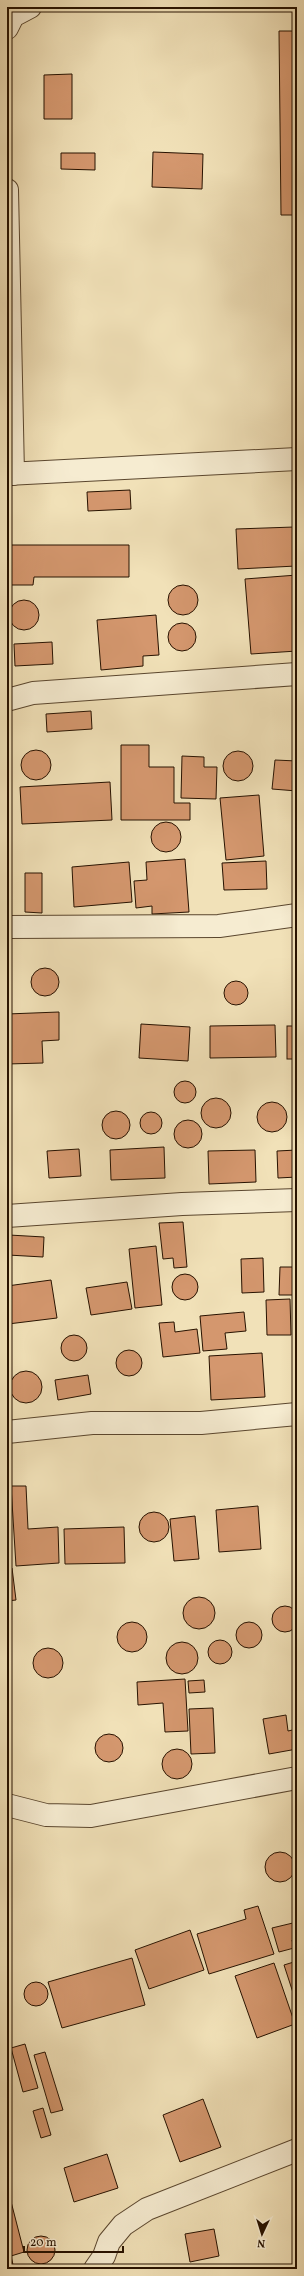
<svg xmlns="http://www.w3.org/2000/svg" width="304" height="2276" font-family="Vollkorn,serif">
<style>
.building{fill:#d4976e;stroke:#271200}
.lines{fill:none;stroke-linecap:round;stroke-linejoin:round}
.minor-casing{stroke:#5a462e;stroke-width:24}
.minor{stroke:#f6ecd1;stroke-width:22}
</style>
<rect width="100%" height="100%" fill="#f1e1b8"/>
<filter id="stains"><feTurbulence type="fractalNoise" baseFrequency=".005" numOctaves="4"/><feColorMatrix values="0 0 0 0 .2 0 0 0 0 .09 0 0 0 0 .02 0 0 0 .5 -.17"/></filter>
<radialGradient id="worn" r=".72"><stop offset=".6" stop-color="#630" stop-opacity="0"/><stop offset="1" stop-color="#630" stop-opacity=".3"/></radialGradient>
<g class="building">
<polygon points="279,31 297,31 297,215 281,215"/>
<polygon points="72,74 72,119 44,119 44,75"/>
<polygon points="153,152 203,154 202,189 152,187"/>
<polygon points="61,153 95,153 95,170 61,169"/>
<polygon points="130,490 131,509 88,511 87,492"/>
<polygon points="294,527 296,566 238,569 236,529"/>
<polygon points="7,545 129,545 129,577 34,577 33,585 7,585"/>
<polygon points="297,575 297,651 251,654 245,579"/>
<circle cx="183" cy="600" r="15"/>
<circle cx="24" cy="615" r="15"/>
<polygon points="156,615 159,655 143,656 143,666 101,670 97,620"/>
<circle cx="182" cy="637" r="14"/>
<polygon points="52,642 53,664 15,666 14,644"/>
<polygon points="91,711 92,729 47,732 46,714"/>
<polygon points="121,745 149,745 149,767 174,767 174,803 190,803 190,820 121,820"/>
<circle cx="36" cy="765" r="15"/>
<circle cx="238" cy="766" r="15"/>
<polygon points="182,756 204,757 204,767 217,767 216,799 181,798"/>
<polygon points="275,760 297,761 297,791 272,789"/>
<polygon points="110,782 112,820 22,824 20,787"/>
<polygon points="259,795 264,856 226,860 220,798"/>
<circle cx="166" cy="837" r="15"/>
<polygon points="185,859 189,912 152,914 152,906 136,908 134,881 147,880 146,862"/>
<polygon points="266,861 267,889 224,890 222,863"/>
<polygon points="129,862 132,902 74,907 72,867"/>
<polygon points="25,873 42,873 42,913 25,912"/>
<circle cx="45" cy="982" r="14"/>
<circle cx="236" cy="993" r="12"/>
<polygon points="59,1012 59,1040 42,1041 43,1063 7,1064 7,1014"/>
<polygon points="141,1024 190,1027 188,1061 139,1058"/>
<polygon points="275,1025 276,1057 210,1058 210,1026"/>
<rect x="287" y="1026" width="10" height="33"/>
<circle cx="185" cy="1092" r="11"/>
<circle cx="216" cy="1113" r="15"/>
<circle cx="272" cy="1117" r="15"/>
<circle cx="116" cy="1125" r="14"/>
<circle cx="151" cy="1123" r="11"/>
<circle cx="188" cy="1134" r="14"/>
<polygon points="164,1147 165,1178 111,1180 110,1150"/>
<polygon points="79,1149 81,1176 49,1178 47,1151"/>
<polygon points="255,1150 256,1182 209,1184 208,1151"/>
<polygon points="297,1150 297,1177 278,1178 277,1151"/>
<polygon points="183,1222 187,1267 174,1268 173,1258 163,1259 159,1223"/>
<polygon points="9,1235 44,1237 43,1257 8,1255"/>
<polygon points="156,1246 162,1305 135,1308 129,1249"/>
<polygon points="263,1258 264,1292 242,1293 241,1259"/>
<polygon points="280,1267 297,1267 297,1295 279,1295"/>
<circle cx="185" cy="1287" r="13"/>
<polygon points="51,1280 57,1318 8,1324 7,1286"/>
<polygon points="127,1282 132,1309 91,1315 86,1288"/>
<polygon points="290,1299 291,1335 267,1335 266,1300"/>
<polygon points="244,1312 246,1331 225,1333 227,1349 203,1351 200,1316"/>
<polygon points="174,1322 175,1332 197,1329 200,1353 163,1357 159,1323"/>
<circle cx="74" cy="1348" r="13"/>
<circle cx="129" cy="1363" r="13"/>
<polygon points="262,1353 265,1397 211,1400 209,1356"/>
<circle cx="26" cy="1387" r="16"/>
<polygon points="88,1375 91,1394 58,1400 55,1380"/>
<polygon points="11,1486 26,1486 28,1529 58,1527 59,1563 16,1566"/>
<polygon points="258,1506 261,1549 219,1552 216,1510"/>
<circle cx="154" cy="1527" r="15"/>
<polygon points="195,1516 199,1559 174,1561 170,1519"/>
<polygon points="7,1519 10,1520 10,1552 7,1552"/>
<polygon points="124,1527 125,1563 65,1564 64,1529"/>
<polygon points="7,1568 12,1568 16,1600 7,1601"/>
<circle cx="199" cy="1613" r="16"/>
<circle cx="285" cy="1619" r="13"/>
<circle cx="132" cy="1637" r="15"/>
<circle cx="249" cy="1635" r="13"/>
<circle cx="220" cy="1652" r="12"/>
<circle cx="182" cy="1658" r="16"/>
<circle cx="48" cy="1663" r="15"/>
<polygon points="185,1679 188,1731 165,1732 163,1703 138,1705 137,1682"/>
<polygon points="204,1680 205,1692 189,1693 188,1681"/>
<polygon points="213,1708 215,1753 191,1754 189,1709"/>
<polygon points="286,1715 288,1731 297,1729 297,1749 269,1754 263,1719"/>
<circle cx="109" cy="1748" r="14"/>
<circle cx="177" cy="1764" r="15"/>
<circle cx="280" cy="1867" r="15"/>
<polygon points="258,1906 274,1954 209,1974 197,1934 246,1919 244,1910"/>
<polygon points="297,1922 297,1939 292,1940 294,1948 279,1952 272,1928"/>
<polygon points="190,1930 204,1970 149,1989 135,1950"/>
<polygon points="132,1958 145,2005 62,2028 48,1982"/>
<polygon points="297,1961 297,2005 284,1965"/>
<polygon points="274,1963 295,2024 257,2038 235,1976"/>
<circle cx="36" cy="1994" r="12"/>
<polygon points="25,2044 38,2088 23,2092 11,2048"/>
<polygon points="45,2052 63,2110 51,2113 34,2055"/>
<polygon points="203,2099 221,2147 180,2162 163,2115"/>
<polygon points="43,2108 51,2135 41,2138 33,2111"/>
<polygon points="107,2154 118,2188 74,2202 64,2168"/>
<polygon points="7,2186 24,2252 11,2256 14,2269 7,2269"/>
<polygon points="214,2229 219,2256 190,2262 185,2234"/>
<circle cx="41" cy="2250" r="14"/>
</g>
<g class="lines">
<defs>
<g id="minor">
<polyline points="7,28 13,16 30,7"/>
<polyline points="7,190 13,474"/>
<polyline points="7,474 297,459"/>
<polyline points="7,700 33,693 297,674"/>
<polyline points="7,927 219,926 297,915"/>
<polyline points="7,1216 182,1204 297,1200"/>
<polyline points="7,1432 92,1423 201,1423 297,1414"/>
<polyline points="7,1805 46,1815 91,1816 297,1778"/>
<polyline points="95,2269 104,2256 109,2242 123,2225 147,2209 297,2150"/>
</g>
</defs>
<use href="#minor" class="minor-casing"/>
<use href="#minor" class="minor"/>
</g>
<rect width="304" height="2276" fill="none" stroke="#f1e1b8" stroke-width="24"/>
<rect x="8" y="8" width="288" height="2260" fill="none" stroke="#271200" stroke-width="2"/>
<rect x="12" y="12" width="280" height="2252" fill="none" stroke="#271200"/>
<g transform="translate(262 2234) rotate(184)" stroke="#f6ecd1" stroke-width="3" paint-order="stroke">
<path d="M0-3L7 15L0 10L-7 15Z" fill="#271200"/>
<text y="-6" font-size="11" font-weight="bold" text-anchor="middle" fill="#271200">N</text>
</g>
<path d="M24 2246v6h99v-6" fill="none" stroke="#271200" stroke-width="2"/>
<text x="30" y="2246" font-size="12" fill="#271200" stroke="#f6ecd1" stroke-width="3" paint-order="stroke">20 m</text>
<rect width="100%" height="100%" filter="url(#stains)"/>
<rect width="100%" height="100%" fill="url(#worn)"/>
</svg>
